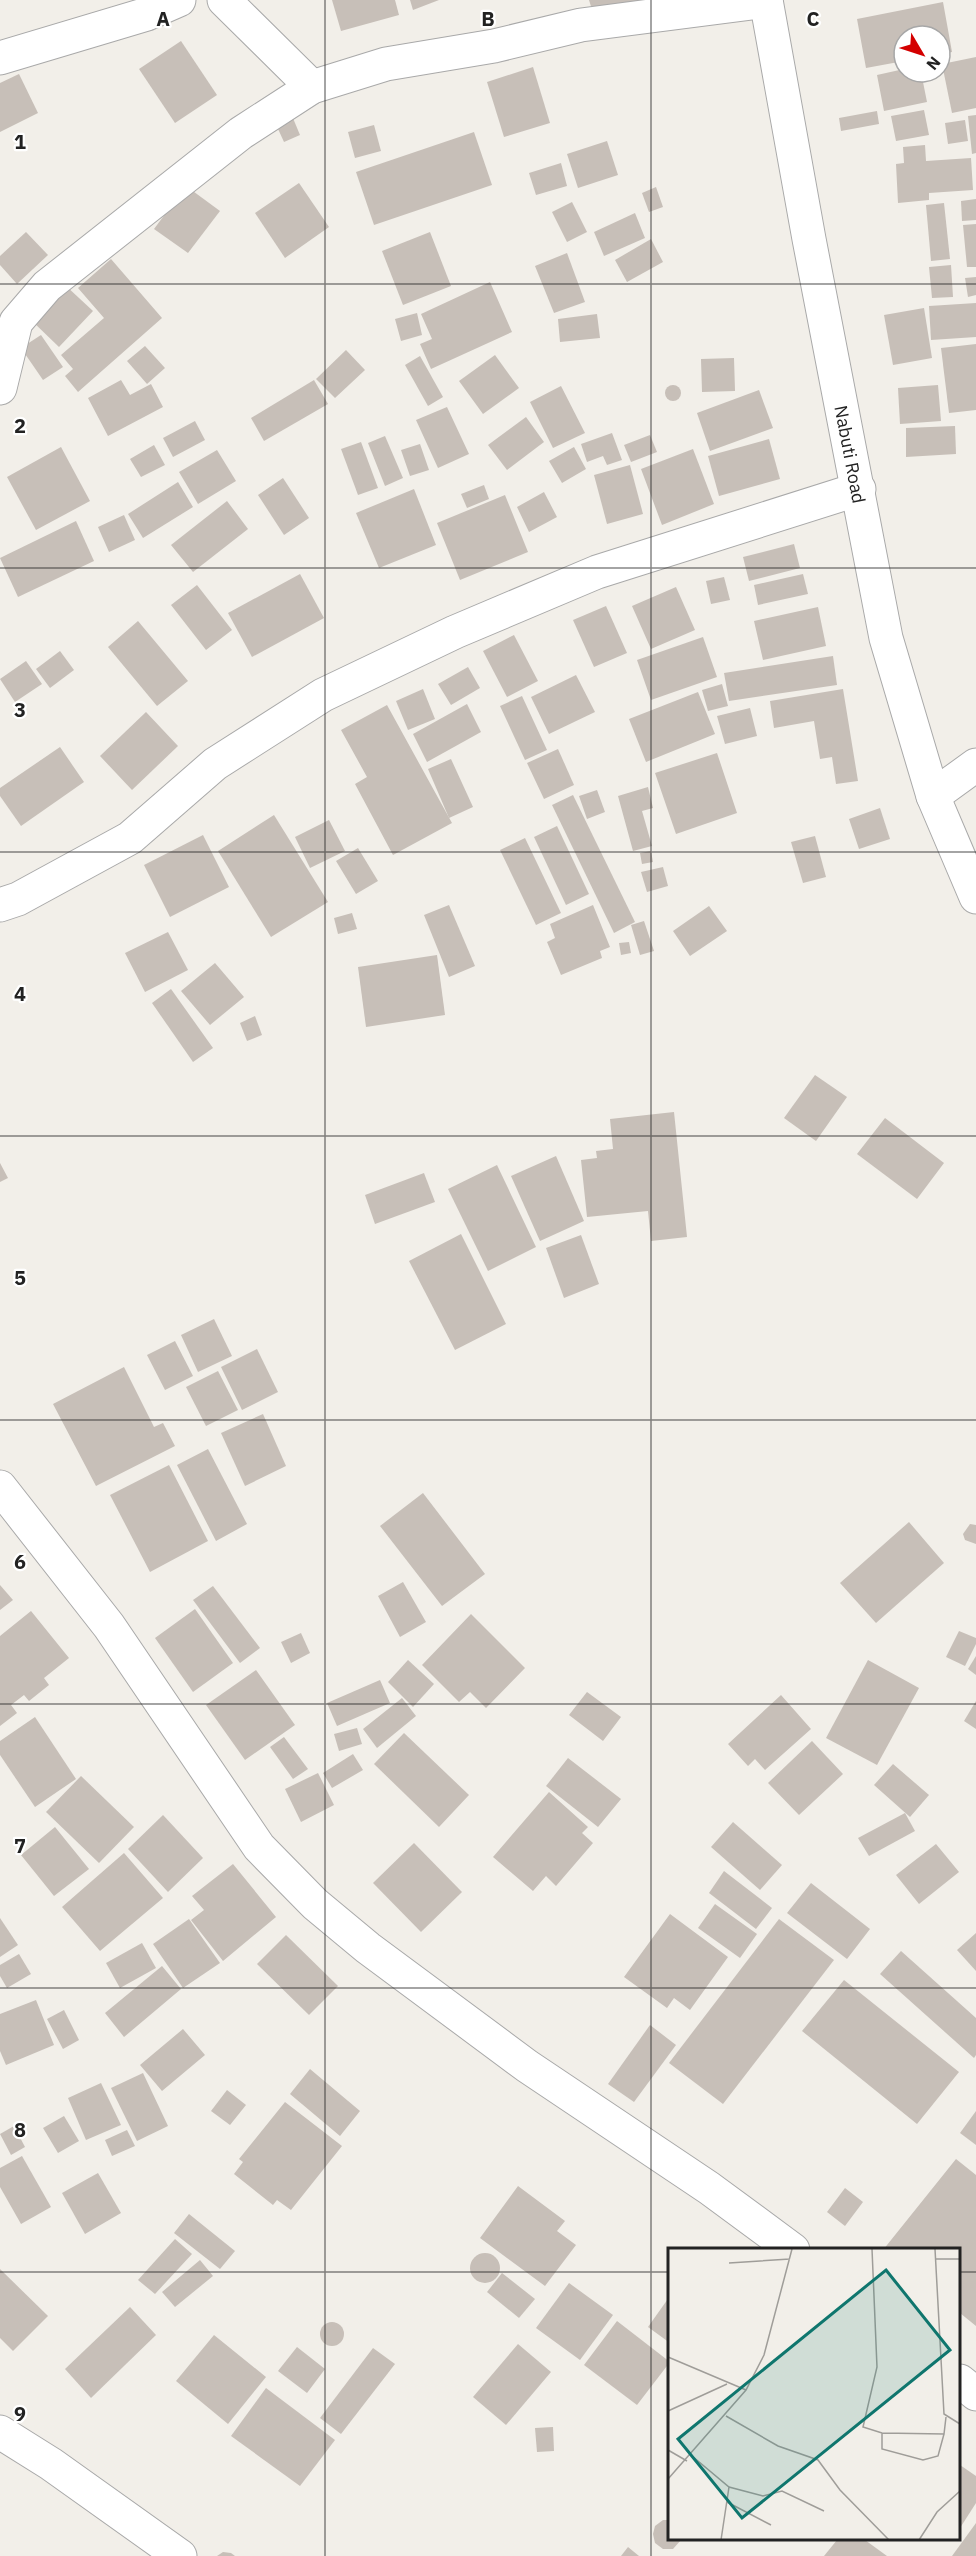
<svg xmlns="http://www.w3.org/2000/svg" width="976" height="2556" font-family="'IBM Plex Sans',sans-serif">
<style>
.building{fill:#c7bfb8}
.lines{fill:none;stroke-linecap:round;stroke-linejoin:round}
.minor-casing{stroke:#a9a9a9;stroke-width:35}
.tertiary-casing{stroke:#a9a9a9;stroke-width:35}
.minor{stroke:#fff;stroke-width:33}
.tertiary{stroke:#fff;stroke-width:33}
.grid{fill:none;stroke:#222;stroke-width:1.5;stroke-opacity:0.55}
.labels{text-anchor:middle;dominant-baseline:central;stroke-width:4.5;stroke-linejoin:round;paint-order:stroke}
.street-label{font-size:18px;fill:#222;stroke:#fff}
.inset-road{fill:none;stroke:#9f9d99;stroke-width:1.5}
.view{fill:#0f766e;fill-opacity:0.15;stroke:#0f766e;stroke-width:3}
.inset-edge{fill:none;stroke:#222;stroke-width:3}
.grid-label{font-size:20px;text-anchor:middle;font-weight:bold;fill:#222;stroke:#fff;stroke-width:4.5;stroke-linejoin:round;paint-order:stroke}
</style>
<rect width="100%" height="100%" fill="#f2efe9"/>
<g class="building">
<polygon points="332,0 395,0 399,15 341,31"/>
<polygon points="410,0 439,0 413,10"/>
<polygon points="589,0 643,0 643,1 594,16"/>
<polygon points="943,2 952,52 940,54 940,36 904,36 904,61 866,68 857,19"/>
<polygon points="181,41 217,95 175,123 139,69"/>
<polygon points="976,57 976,108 952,113 942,64"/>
<polygon points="533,67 550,123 504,137 487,82"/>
<polygon points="904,69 904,72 921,72 927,102 884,111 877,75"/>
<polygon points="19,74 38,113 0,132 0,83"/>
<polygon points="924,110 929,135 896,141 891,116"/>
<polygon points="290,111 300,135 284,142 273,118"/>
<polygon points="877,111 879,124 841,131 839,118"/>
<polygon points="976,115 976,153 972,154 968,116"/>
<polygon points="965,120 968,141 948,144 945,123"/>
<polygon points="374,125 381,151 355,158 348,132"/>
<polygon points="474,132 492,185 374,225 356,172"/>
<polygon points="607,141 618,175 578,188 567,154"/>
<polygon points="925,145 926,161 971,158 973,190 929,193 929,200 898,203 896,164 904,163 903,147"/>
<polygon points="561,163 567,186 536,195 529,173"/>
<polygon points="299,183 329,227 285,258 255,213"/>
<polygon points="186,186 220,211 188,253 154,229"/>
<polygon points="656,187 663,207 649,212 642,193"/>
<polygon points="976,199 976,220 962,221 961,201"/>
<polygon points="572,202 587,232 567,242 552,212"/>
<polygon points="944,203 950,259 931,261 926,205"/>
<polygon points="635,213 645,238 604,256 594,232"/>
<polygon points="976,224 976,267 967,267 963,225"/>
<polygon points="26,232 48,255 17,284 0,265 0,256"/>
<polygon points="430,232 451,286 403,305 382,251"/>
<polygon points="651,239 663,262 627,282 615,260"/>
<polygon points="567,253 585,302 554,313 535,266"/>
<polygon points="111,259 162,318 78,392 65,376 73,369 61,355 104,318 78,288"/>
<polygon points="951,265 953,297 932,298 929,267"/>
<polygon points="976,277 976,295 968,297 965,278"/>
<polygon points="490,282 512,332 431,369 420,344 432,339 421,314"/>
<polygon points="65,285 93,311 59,347 31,320"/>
<polygon points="976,303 976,337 931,340 929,306"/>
<polygon points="924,308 932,358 893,365 884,315"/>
<polygon points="417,313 422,335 401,341 395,319"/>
<polygon points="597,314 600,338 560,342 558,319"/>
<polygon points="41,335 63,367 43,380 21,348"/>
<polygon points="976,344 976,410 949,413 941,348"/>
<polygon points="145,346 165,368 147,384 127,361"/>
<polygon points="346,350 365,370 335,398 316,379"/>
<polygon points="495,355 519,388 483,414 459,381"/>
<polygon points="420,356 443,397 428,406 405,365"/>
<polygon points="734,358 735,391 702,392 701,359"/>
<polygon points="121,380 130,395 151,384 163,407 108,436 88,398"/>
<polygon points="314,380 328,404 264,441 251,418"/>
<polygon points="938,385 941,421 900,424 898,388"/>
<circle cx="673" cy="393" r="8"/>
<polygon points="561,386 585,433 553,448 530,402"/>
<polygon points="759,390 773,428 710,451 697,413"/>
<polygon points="447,407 469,454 438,468 416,420"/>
<polygon points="526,417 544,442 507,470 488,445"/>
<polygon points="195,421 205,440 173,457 163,438"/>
<polygon points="955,426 956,454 906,457 906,428"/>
<polygon points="612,433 622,460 607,465 603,456 587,462 581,444"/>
<polygon points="650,435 657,452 631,462 624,445"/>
<polygon points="385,436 403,478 385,486 368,443"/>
<polygon points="769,439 780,479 719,496 708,456"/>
<polygon points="361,442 378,488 358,495 341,449"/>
<polygon points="420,444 429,470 410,476 401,450"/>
<polygon points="154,445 165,465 141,477 130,459"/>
<polygon points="61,447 90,501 36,530 7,477"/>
<polygon points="574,447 586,469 562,483 549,461"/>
<polygon points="693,449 714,504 662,525 641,469"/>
<polygon points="217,450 236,481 198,504 179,472"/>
<polygon points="630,465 643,514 607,524 594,475"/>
<polygon points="283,478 309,518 284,535 258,495"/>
<polygon points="178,482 193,507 143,538 128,514"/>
<polygon points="484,485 489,499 467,508 461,494"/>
<polygon points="414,489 436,545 379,568 356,513"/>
<polygon points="544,492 557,517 529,532 517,507"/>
<polygon points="505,495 528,552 460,580 437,523"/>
<polygon points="227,501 248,529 193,572 171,545"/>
<polygon points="124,515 135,540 109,552 98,527"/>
<polygon points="76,521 94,561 18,597 0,558"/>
<polygon points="794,544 800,568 749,581 743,557"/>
<polygon points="300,574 324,618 252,657 228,613"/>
<polygon points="803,574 808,594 758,605 754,585"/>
<polygon points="724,577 730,600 711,604 706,581"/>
<polygon points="197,585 232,630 206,650 171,605"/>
<polygon points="676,587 695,630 651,649 632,606"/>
<polygon points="606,606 627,653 594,667 573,620"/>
<polygon points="818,607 826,646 763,660 754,621"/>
<polygon points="138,621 188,681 157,706 108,647"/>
<polygon points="514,635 538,681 507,697 483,651"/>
<polygon points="703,637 717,677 651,700 637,660"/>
<polygon points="60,651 74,670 50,688 36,669"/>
<polygon points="833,656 837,685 729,701 724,673"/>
<polygon points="26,661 42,684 15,702 0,679"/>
<polygon points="468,667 480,688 451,705 438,684"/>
<polygon points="576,675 595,712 549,734 531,697"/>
<polygon points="722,684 728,706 708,711 702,690"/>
<polygon points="423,689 435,719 408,730 396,701"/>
<polygon points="843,689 858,781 836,784 832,757 820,759 814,721 774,728 770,701"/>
<polygon points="698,692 715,734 646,762 629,719"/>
<polygon points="522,696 547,750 525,760 500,706"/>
<polygon points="467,704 481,732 427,762 413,734"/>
<polygon points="387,705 452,823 393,855 355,784 367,777 341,730"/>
<polygon points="750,708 757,736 725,744 717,716"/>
<polygon points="146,712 178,746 132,790 100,756"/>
<polygon points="60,747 84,782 21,826 0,796 0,788"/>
<polygon points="558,749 574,785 544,799 527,763"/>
<polygon points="717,753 737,813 676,834 655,773"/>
<polygon points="451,759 473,807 449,818 428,769"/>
<polygon points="648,787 653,808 642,811 652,846 633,851 618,796"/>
<polygon points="597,790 605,812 587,819 579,796"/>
<polygon points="573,795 635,922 614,933 552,805"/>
<polygon points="880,808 890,839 859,849 849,819"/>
<polygon points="274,815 328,902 271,937 218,851"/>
<polygon points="329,820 345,851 310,868 295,837"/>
<polygon points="557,826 589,894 566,905 534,837"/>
<polygon points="203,835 229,887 170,917 144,865"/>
<polygon points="815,836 826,877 803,883 791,842"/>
<polygon points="525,838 561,913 536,925 500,850"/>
<polygon points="358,848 378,881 356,894 336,861"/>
<polygon points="651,851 653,862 642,864 640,853"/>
<polygon points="663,867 668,886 647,892 641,872"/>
<polygon points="449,905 475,966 449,977 424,915"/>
<polygon points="593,905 610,947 600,951 602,958 561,975 547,942 555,938 550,924"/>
<polygon points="709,906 727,931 690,956 673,931"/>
<polygon points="352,913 357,929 338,934 334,918"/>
<polygon points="644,921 654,951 640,955 631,925"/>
<polygon points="168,932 188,970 145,992 125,953"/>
<polygon points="629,942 631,953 621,955 619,943"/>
<polygon points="437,955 445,1015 366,1027 358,967"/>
<polygon points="215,963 244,997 210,1025 181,991"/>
<polygon points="171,989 213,1048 193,1062 152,1003"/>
<polygon points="255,1016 262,1035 247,1041 240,1023"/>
<polygon points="815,1075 847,1097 816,1141 784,1118"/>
<polygon points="674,1112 687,1237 651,1241 648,1211 587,1217 581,1160 597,1158 596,1151 613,1149 610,1119"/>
<polygon points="885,1118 944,1163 917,1199 857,1154"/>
<polygon points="556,1156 584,1221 540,1241 511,1176"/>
<polygon points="0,1163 8,1178 0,1182"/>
<polygon points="497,1165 536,1247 488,1271 448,1189"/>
<polygon points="424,1173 435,1202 375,1224 365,1195"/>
<polygon points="461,1234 506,1324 455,1350 409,1261"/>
<polygon points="581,1235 599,1284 564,1298 546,1248"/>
<polygon points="214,1319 232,1356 198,1372 181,1335"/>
<polygon points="175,1341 193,1376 165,1390 147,1355"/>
<polygon points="257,1349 278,1392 242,1410 221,1367"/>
<polygon points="124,1367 154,1427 163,1423 175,1446 96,1486 53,1404"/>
<polygon points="218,1371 238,1410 206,1426 186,1387"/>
<polygon points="263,1414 286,1466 245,1486 221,1433"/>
<polygon points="208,1449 247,1524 216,1541 177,1465"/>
<polygon points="169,1465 208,1541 150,1572 110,1495"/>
<polygon points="423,1493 485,1574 442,1606 380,1526"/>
<polygon points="909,1522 944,1563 876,1623 840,1583"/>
<polygon points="970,1524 976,1525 976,1544 965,1540 963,1534"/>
<polygon points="403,1582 426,1622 400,1637 378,1596"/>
<polygon points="0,1585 13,1600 0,1610"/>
<polygon points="213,1586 260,1648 240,1663 193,1600"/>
<polygon points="195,1609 233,1663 193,1692 155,1638"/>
<polygon points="31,1611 69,1658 44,1678 49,1685 29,1701 24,1695 11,1705 17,1713 0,1726 0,1636"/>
<polygon points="471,1614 525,1668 486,1708 470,1692 459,1702 422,1665"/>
<polygon points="959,1631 976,1638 976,1644 965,1666 946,1657"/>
<polygon points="301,1633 310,1653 291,1663 281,1642"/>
<polygon points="976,1656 976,1675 968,1669"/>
<polygon points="408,1660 434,1684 413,1707 388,1682"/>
<polygon points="868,1660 919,1688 877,1765 826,1738"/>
<polygon points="256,1670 295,1725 245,1760 206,1705"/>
<polygon points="380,1680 390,1703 337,1726 327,1703"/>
<polygon points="587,1692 621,1717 603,1741 569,1715"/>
<polygon points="781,1695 811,1729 765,1770 755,1759 748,1766 728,1744"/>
<polygon points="402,1698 416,1716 377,1748 363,1729"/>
<polygon points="976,1701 976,1729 964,1721"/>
<polygon points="35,1717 76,1779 35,1807 0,1755 0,1741"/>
<polygon points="357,1728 362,1744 339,1751 334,1734"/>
<polygon points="404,1733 469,1795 439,1827 374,1764"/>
<polygon points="284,1737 308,1769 293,1779 270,1747"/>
<polygon points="812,1741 843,1774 799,1815 768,1783"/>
<polygon points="353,1754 363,1770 332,1788 323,1773"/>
<polygon points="568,1758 621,1799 598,1827 546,1786"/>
<polygon points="893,1764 929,1795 910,1817 874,1785"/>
<polygon points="318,1773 334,1805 301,1822 285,1789"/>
<polygon points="81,1776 134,1827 99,1863 46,1812"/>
<polygon points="549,1792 588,1827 582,1833 593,1843 556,1886 546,1876 533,1891 493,1857"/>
<polygon points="905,1813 915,1831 869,1856 858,1838"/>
<polygon points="163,1815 203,1858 168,1892 128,1849"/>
<polygon points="733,1822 782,1865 760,1890 711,1847"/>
<polygon points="55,1827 89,1869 54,1896 21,1855"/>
<polygon points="414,1843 462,1892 421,1932 373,1883"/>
<polygon points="936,1844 959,1872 919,1904 896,1875"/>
<polygon points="124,1853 163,1898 100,1951 62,1907"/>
<polygon points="233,1864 276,1917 223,1961 191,1920 204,1910 192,1896"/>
<polygon points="724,1871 772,1908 756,1929 709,1893"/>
<polygon points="811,1883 870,1929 847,1959 787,1913"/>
<polygon points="715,1904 757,1934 740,1958 698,1928"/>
<polygon points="670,1914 728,1957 690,2010 674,1998 667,2008 624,1977"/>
<polygon points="0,1918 18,1945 0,1957"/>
<polygon points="189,1919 220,1963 183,1988 153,1944"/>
<polygon points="779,1919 834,1960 723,2104 669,2063"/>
<polygon points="976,1933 976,1971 957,1950"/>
<polygon points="286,1935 338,1986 309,2015 257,1964"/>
<polygon points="142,1943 156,1968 120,1988 106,1963"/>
<polygon points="901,1951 976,2018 976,2055 974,2058 880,1974"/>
<polygon points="19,1954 31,1974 7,1988 0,1976 0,1965"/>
<polygon points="162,1966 181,1989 124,2037 105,2013"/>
<polygon points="844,1980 959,2072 917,2124 802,2031"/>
<polygon points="36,2000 54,2045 6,2065 0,2051 0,2014"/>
<polygon points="64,2010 79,2040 63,2049 47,2019"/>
<polygon points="650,2025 676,2045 634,2102 608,2084"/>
<polygon points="183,2029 205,2055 162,2091 140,2065"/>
<polygon points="310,2069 360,2111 340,2136 290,2094"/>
<polygon points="143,2073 168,2126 137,2141 111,2088"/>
<polygon points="101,2083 121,2125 86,2140 68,2098"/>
<polygon points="227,2090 246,2105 230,2125 211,2111"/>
<polygon points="285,2102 342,2146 291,2210 277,2200 273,2205 234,2174 243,2162 239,2159"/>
<polygon points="976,2111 976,2145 960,2133"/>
<polygon points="64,2116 79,2141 58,2153 43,2128"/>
<polygon points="14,2126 25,2147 11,2155 0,2134"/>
<polygon points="127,2130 135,2146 112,2156 105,2140"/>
<polygon points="22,2156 51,2207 21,2224 0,2187 0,2168"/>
<polygon points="956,2159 976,2175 976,2326 960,2313 960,2250 883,2250"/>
<polygon points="98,2173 121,2213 85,2234 62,2193"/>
<polygon points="518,2186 565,2221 557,2231 576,2245 545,2286 480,2238"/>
<polygon points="845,2188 863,2202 845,2226 827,2212"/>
<polygon points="189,2214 235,2251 220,2269 174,2233"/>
<polygon points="175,2239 192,2254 155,2294 138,2280"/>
<circle cx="485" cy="2268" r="15"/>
<polygon points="200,2260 213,2276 175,2307 162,2292"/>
<polygon points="0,2269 48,2316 13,2351 0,2338"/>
<polygon points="502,2273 535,2299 519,2318 487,2292"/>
<polygon points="569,2283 613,2315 580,2360 536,2328"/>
<polygon points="670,2296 670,2343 648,2327"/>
<polygon points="130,2307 156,2335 91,2398 65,2369"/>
<polygon points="617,2321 670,2362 637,2405 584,2365"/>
<circle cx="332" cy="2334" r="12"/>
<polygon points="214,2335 266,2377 228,2424 176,2381"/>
<polygon points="518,2344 551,2372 506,2425 473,2397"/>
<polygon points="297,2347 325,2369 307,2393 278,2371"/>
<polygon points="373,2348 395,2364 341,2434 320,2418"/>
<polygon points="266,2388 335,2440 300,2486 231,2436"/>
<polygon points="553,2427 554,2451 537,2452 535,2428"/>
<polygon points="960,2465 976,2476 976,2503 960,2528"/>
<polygon points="663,2520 670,2520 670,2540 681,2540 673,2549 663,2549 655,2543 653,2534 655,2526"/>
<polygon points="976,2523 976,2556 952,2556"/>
<polygon points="837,2540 865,2540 887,2556 824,2556"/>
<polygon points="628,2547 639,2556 621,2556"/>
<polygon points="223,2552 231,2553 235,2556 217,2556"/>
</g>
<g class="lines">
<defs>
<g id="minor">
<polyline points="224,0 312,87"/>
<polyline points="0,58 147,14 179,0"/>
<polyline points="0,388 16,322 47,286 241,133 312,87 386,64 494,46 581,25 766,1"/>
<polyline points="933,796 976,765"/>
<polyline points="0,905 18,899 130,838 215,764 323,695 455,632 597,572 859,489"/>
<polyline points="0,1487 109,1626 259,1847 315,1904 368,1948 527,2066 709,2188 793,2250"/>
<polyline points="960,2381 976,2394"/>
<polyline points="0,2432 51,2464 180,2556"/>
</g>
<g id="tertiary">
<path id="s1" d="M766,0L809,239L886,638L933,796L976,897"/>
</g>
</defs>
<use href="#minor" class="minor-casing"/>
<use href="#tertiary" class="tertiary-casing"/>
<use href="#minor" class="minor"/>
<use href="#tertiary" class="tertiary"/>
</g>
<path class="grid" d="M325,0V2556M651,0V2556M0,284H976M0,568H976M0,852H976M0,1136H976M0,1420H976M0,1704H976M0,1988H976M0,2272H670M960,2272H976"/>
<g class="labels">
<g class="street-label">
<text stroke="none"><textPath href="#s1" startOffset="462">Nabuti Road</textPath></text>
</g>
</g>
<g transform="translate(668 2248)">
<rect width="292" height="292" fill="#f2efe9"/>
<path class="inset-road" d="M204,1L209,119L195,179L214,185L276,186L278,169M267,1L276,166L292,176M268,11H292M61,15L122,11M0,109L78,142M0,163L59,136M58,168L110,198L150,212L172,242L221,292M214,185V201L255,212L270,208L276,186M0,202L19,213M24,208L61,239L95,248L114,243L156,263M0,231L78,142L96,107L124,1M59,254L103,277M53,292L61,239M251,292L269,264L292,243"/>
<path class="view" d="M218,22L282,102L74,270L10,191Z"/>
<rect width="292" height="292" class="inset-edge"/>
</g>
<g class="grid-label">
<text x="163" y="26">A</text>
<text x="488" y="26">B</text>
<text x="813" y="26">C</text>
<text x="20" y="149">1</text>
<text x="20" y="433">2</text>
<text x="20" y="717">3</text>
<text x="20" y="1001">4</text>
<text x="20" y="1285">5</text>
<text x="20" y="1569">6</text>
<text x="20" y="1853">7</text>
<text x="20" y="2137">8</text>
<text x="20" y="2421">9</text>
</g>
<g transform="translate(922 54) rotate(129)"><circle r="28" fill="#ffffff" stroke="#a7a7a7" stroke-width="1.5"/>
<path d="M0-4.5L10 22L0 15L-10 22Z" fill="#d40000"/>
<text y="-9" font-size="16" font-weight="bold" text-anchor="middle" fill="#222222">N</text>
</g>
</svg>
